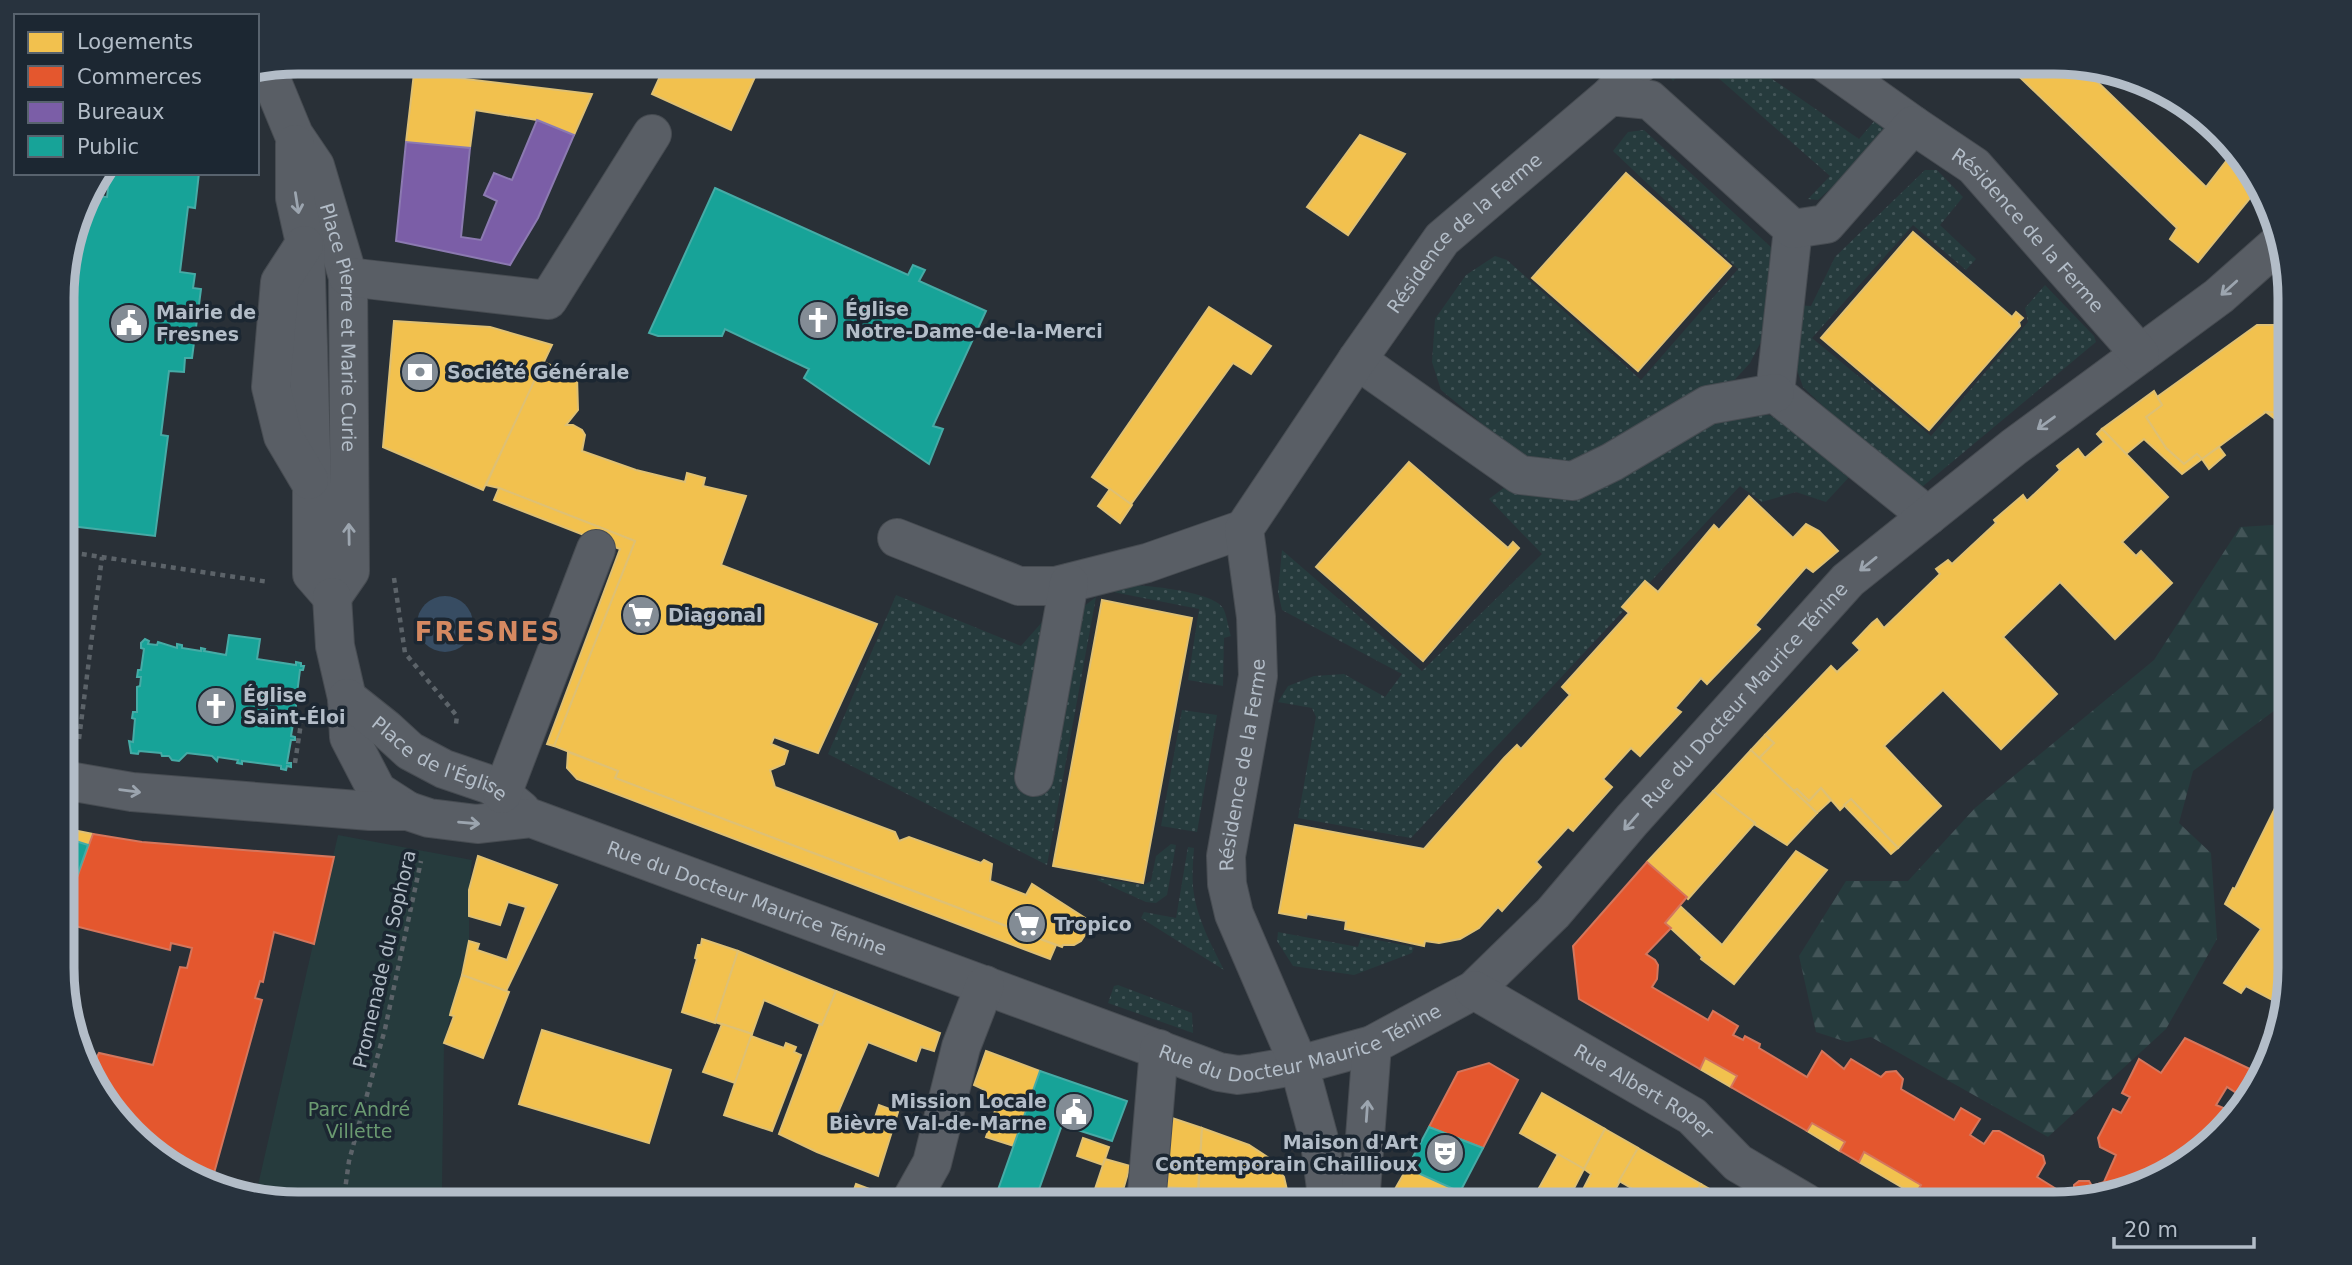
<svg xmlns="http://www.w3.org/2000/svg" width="2352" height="1265" font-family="'DejaVu Sans',sans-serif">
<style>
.grass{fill:url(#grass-dots)}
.forest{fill:url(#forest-firs)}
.park{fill:#263b3d}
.water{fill:#374c62}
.homes{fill:#f2c14e;stroke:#dfc073;stroke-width:2}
.shops{fill:#e4572e;stroke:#d5765c;stroke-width:2}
.offices{fill:#7b5ea7;stroke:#8c7ab1;stroke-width:2}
.public{fill:#17a398;stroke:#46aba6;stroke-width:2}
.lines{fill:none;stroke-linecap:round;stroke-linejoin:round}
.minor-casing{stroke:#474c52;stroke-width:40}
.path{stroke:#5c6369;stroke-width:4.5;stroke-dasharray:5 5;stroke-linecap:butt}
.minor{stroke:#595e65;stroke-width:38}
.oneway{stroke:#9ca5af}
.labels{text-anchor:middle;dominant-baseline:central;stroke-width:7;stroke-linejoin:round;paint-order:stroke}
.street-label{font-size:19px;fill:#b3bdc8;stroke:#1c2732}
.poi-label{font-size:19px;font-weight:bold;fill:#b3bdc8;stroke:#1c2732;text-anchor:start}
.park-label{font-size:19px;fill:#6a9970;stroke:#1c2732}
.district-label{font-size:26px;font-weight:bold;letter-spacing:2px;fill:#d58961;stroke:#1c2732}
.rim{fill:none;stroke:#b3bdc8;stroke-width:9}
</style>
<defs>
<pattern id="grass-dots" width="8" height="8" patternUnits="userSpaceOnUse" patternTransform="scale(1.75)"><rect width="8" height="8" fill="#263b3d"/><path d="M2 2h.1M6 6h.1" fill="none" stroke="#435558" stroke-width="1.8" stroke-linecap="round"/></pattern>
<pattern id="forest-firs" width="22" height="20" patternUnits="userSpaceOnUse" patternTransform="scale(1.75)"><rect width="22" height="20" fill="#263b3d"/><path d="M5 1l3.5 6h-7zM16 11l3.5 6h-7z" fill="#435558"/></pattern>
</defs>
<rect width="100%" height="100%" fill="#293037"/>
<g class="grass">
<polygon points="1676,61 1692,61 1673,81 1667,73"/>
<polygon points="1699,61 1746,61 1859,139 1882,112 1893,132 1818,200 1808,199 1830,176"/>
<polygon points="1644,130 1773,249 1771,322 1750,363 1729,386 1667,406 1624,437 1581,464 1520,455 1441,390 1432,362 1435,319 1466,275 1495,256 1507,260 1641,380 1738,269 1613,151 1628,132"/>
<polygon points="1925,170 1937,170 1963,197 1940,225 1976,259 1966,270 1913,225 1812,338 1931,436 2028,322 2025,308 2045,285 2094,336 2096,342 1922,487 1903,482 1803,387 1789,347 1795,305 1811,306 1835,257"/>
<polygon points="1758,414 1792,418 1851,475 1826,502 1796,492 1762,502 1740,486 1411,838 1298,818 1316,717 1312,708 1278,702 1288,686 1314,676 1344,674 1385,697 1402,674 1282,610 1278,592 1282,550 1422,671 1542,554 1489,499 1509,484 1581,494 1609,486 1659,449 1708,421"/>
<path d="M1121,585C1141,584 1213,591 1223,608C1227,615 1228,628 1231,636L1224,638L1223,686L1188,680L1199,609L1113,592Z"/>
<polygon points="896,595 1021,646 1043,621 1083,607 1096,597 1047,865 828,754"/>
<polygon points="1182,710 1217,715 1197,832 1161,826"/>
<polygon points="1171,844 1176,845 1167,895 1156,903 1146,902 1097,880 1098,878 1143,885 1151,881 1156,856"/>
<path d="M1188,847L1194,848C1193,860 1192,874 1193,887C1196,917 1211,944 1224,970L1141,918L1144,912L1176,918Z"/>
<polygon points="1278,932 1358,947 1361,937 1414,947 1412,953 1354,975 1293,966 1277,941"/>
<polygon points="1118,985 1192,1013 1193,1033 1108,1003 1114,986"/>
</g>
<polygon class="forest" points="2289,524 2290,699 2193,771 2179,823 2211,853 2217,939 2166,1029 2048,1137 1871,1037 1847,1042 1816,1032 1799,956 1846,881 1908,881 1975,808 2154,660 2240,527"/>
<polygon class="park" points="338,835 472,860 469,890 469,941 444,1043 442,1188 438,1204 297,1204 256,1194"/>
<circle class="water" cx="445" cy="624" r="28"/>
<g class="homes">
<polygon points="464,61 528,61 527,70"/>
<polygon points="667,61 771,61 766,71 759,68 731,130 652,94"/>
<polygon points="2003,61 2055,61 2082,67 2206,187 2234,151 2251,166 2259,187 2198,262 2170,239 2177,228"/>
<polygon points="414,73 592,94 574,135 537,120 475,110 470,148 406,142"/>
<polygon points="1360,135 1405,154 1348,235 1307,207"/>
<polygon points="1626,173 1731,266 1638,371 1532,278"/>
<polygon points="1913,232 2012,317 2016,312 2023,318 2019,322 2020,326 1929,430 1821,338"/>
<polygon points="1209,307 1271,346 1251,374 1233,363 1131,504 1092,477"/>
<polygon points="394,321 490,327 552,345 483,490 383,447"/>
<polygon points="2257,325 2289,325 2289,418 2283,413 2266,412 2202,459 2197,454 2184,464 2166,448 2146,417 2162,405 2157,397"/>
<polygon points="543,362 577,376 578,410 566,425 573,425 582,430 585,435 582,451 636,470 685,482 687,473 705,478 703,486 746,496 721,565 877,624 818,753 774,737 771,744 788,751 784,764 770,770 775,787 895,832 899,841 909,837 981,863 984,860 992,864 990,881 1026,895 1032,884 1093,923 1081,941 1074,945 1063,945 1062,947 615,778 618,771 554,746 635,541 499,488 486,485"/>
<polygon points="2154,391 2162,405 2146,417 2166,448 2184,464 2197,454 2202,459 2182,474 2144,439 2126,454 2102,429"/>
<polygon points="2266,412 2283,413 2289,418 2289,430"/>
<polygon points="2102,429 2168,497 2122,542 2136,556 2141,551 2172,583 2115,639 2060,582 2003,637 2057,694 2001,749 1943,690 1884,746 1941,806 1898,848 1851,799 1840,810 1821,788 1809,801 1797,789 1794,791 1759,758 1774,743 1765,735 1831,666 1837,672 1860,650 1853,643 1872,623 1877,619 1884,628 1940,574 1936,569 1948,560 1952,564 1996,523 1994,520 2023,495 2027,501 2060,470 2057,466 2078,449 2085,458 2104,442 2097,434"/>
<polygon points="2219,447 2225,455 2209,469 2202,459"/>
<polygon points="1409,462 1508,548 1513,542 1519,548 1423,661 1316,567"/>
<polygon points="499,488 635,541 554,746 547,744 620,549 494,500"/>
<polygon points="1110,489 1132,505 1120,523 1098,506"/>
<polygon points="1749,496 1793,538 1806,524 1819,531 1838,551 1813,572 1806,567 1755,625 1760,629 1707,684 1701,678 1675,708 1681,712 1640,756 1631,748 1603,779 1612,787 1573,831 1568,827 1536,862 1541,867 1502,911 1498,907 1479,928 1460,939 1439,943 1425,941 1424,946 1345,929 1346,921 1307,914 1306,918 1279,913 1295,825 1424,849 1504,758 1517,745 1521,749 1570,695 1562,687 1629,613 1622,607 1645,581 1658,592 1714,525 1719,530"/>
<polygon points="1102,600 1192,618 1143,883 1053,866"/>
<polygon points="1765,735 1774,743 1759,758 1751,750"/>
<polygon points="1751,750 1817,813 1787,845 1754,824 1755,823 1713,791"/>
<polygon points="568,752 618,771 615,778 1056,945 1050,959 577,779 567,768"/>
<polygon points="2290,772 2291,968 2282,1005 2246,986 2241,993 2224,983 2261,929 2225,904 2233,888 2235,889 2288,782 2286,780"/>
<polygon points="1821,788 1831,800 1817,813 1794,791 1797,789 1809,801"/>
<polygon points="1713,791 1755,823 1688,899 1647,862"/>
<polygon points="1851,799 1898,848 1891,854 1844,805"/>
<polygon points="63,828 93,834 88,845 63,837"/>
<polygon points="1796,851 1827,870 1734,984 1701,959 1702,957 1665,923 1680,906 1722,945"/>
<polygon points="478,856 557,885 506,991 462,975 469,941 479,944 477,950 507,960 526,907 508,902 500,925 469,916 469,890"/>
<polygon points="702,939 738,951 715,1023 682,1012 697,959 695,958 698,945 701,945"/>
<polygon points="738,951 836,991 822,1025 764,1000 752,1034 715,1022"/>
<polygon points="462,975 509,992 483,1058 444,1043 454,1016 450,1015 451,1011"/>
<polygon points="836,991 940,1033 934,1051 921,1047 916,1061 868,1042 836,1117 871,1130 879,1105 898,1112 878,1176 817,1152 779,1134 820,1024 822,1025"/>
<polygon points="722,1024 752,1034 735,1083 703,1072"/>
<polygon points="542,1030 671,1070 649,1143 519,1104"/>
<polygon points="751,1036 784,1048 786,1043 796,1047 794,1052 801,1055 772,1131 724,1115"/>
<polygon points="986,1051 1040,1071 1014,1146 986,1137 998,1102 983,1096 985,1090 974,1085"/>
<polygon points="1705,1058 1737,1076 1731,1087 1700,1069"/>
<polygon points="1542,1093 1605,1129 1584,1169 1520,1133"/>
<polygon points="1166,1116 1202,1128 1198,1189 1166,1187"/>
<polygon points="1812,1123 1845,1142 1840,1151 1807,1131"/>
<polygon points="1202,1128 1249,1145 1269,1158 1284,1177 1290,1203 1198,1202"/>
<polygon points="1605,1129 1638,1148 1608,1203 1576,1203 1591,1174 1584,1169"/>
<polygon points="1083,1138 1109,1147 1103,1165 1077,1156"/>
<polygon points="1638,1148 1701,1184 1689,1203 1657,1203 1619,1181"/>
<polygon points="1864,1152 1921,1185 1915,1195 1859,1162"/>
<polygon points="1558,1154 1584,1169 1567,1202 1539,1188"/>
<polygon points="1105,1159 1130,1166 1119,1204 1090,1204"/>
<polygon points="1407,1168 1460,1192 1461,1191 1487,1203 1397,1203 1397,1202 1390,1198"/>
<polygon points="856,1184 875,1191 870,1204 849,1204"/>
<polygon points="1701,1184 1734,1203 1689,1203"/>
<polygon points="1539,1188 1567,1202 1566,1203 1530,1203"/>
</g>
<g class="shops">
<polygon points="93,834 142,842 334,857 314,944 274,932 263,982 260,981 255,998 262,1000 211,1184 192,1179 101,1099 86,1060 94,1062 99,1053 153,1065 180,967 187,968 192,948 171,943 170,950 63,923 63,916"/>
<polygon points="1647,862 1687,897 1665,923 1671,928 1646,954 1655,960 1658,965 1657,979 1652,987 1708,1020 1713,1011 1738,1026 1733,1035 1743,1040 1745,1036 1760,1044 1759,1048 1807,1077 1822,1051 1844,1069 1851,1059 1881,1077 1886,1072 1896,1071 1903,1079 1901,1089 1954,1120 1961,1108 1980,1119 1970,1135 1984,1144 1993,1131 1999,1131 2043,1156 2045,1163 2037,1177 2066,1195 2074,1192 2074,1185 2079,1181 2089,1181 2092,1186 2104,1182 2116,1155 2100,1147 2098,1138 2113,1109 2121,1113 2130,1097 2122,1093 2139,1059 2161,1073 2185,1038 2250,1069 2238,1094 2227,1087 2216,1105 2226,1109 2215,1131 2186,1164 2070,1203 1929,1203 1915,1195 1921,1185 1864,1152 1859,1162 1840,1151 1845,1142 1812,1123 1807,1131 1731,1087 1737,1076 1705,1058 1700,1069 1579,999 1573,946"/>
<polygon points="1489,1063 1518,1080 1483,1148 1429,1127 1458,1072"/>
</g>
<polygon class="offices" points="537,120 574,135 538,218 510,265 396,241 406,142 470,148 461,237 481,240 497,201 484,195 494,173 512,180"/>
<g class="public">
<polygon points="110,173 199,173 195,208 188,207 180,272 195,274 193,288 201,289 192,358 185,358 184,372 169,371 161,435 168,436 155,536 62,525 62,281 85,195 107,197"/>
<polygon points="715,188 908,275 913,265 925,270 919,281 986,311 933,426 943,429 929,464 804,378 809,369 725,329 722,336 658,336 649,333"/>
<polygon points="229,635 260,639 257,659 296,665 296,662 301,663 301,666 304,666 303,670 300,670 297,694 301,694 300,699 297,699 291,736 295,737 295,740 291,740 287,763 291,763 291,767 287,766 286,770 281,769 281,766 242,761 242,764 237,763 238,760 218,757 217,761 212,756 187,753 179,761 172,760 169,756 162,756 161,753 139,751 138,754 131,753 129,741 133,742 135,719 132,718 133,712 137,712 137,687 140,686 141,677 137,677 138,670 141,670 144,649 141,648 141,643 145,639 149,641 148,644 157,645 158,642 177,648 177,644 182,645 182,648 201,651 201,648 205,649 204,651 226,655"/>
<polygon points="63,837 88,845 63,916"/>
<polygon points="1040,1071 1127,1101 1112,1141 1062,1125 1037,1195 1061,1204 993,1204"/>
<polygon points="1429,1127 1483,1148 1460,1192 1407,1168"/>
</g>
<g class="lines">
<defs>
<g id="minor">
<polyline points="1823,61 1913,125"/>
<path id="s1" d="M266,67L294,135L315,166L348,277L350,571L332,597"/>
<polyline points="1610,96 1642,61"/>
<polyline points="295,144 295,198 305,243 312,484 312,574 332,597"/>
<polyline points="1793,229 1775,393 1928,516"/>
<polyline points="304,245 280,282 271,387 283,436 309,480"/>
<polyline points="348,277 548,300 652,134"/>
<polyline points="1357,360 1520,475 1573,481 1612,462 1708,405 1775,393"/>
<polyline points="897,538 1019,586 1056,586 1147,563 1244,529"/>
<polyline points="332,597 335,646 347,698 349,737 377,791 408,811"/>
<path id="s2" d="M347,698L386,729L410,751L444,769L491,785L521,810"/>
<polyline points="1034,777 1069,583"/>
<path id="s3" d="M63,780L132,792L370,811H408L429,818L477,824L531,818L1219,1072L1238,1075L1254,1073L1299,1065L1372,1045L1474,990L1553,913L1632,820L1848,580L2014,447L2219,296L2280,242"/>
<polyline points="502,794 596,549"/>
<path id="s4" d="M1474,990L1692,1116L1738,1163L1806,1203"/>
<path id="s5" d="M1328,1203L1320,1143L1299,1065L1234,914L1227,884L1226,856L1258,676L1256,617L1244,529L1357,360L1442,239L1610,96L1650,100L1793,229L1826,224L1913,125L1974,166L2140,354"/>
<polyline points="1360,1203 1372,1045"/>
<polyline points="909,1204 932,1163 961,1047 985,985"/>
<polyline points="1146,1204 1159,1049"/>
</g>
</defs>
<use href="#minor" class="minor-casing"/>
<g class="path">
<polyline points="62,551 269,582"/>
<polyline points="394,578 405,653 457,716 456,724"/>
<polyline points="79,739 102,557"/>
<polyline points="295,763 301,723"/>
<polyline points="343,1204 349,1161 385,1029 421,861"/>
</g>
<use href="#minor" class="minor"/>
</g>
<defs><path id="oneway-shaft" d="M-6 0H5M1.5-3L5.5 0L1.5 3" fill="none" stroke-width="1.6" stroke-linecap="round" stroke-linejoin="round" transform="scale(1.75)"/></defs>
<g class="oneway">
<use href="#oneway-shaft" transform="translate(297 203) rotate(81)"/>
<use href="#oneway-shaft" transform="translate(2229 288) rotate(138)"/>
<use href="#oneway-shaft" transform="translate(2046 423) rotate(144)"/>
<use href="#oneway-shaft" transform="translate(349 534) rotate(-91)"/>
<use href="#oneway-shaft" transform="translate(1868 564) rotate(141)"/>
<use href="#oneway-shaft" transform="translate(130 791) rotate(8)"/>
<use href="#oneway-shaft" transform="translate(1631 822) rotate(131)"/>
<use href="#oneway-shaft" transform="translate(469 823) rotate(5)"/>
<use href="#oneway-shaft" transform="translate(1367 1111) rotate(-86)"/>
</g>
<defs>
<symbol id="church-disc" viewBox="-11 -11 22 22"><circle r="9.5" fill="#838c95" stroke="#1c2732"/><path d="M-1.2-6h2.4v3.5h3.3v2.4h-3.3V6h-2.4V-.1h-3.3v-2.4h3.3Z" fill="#fff"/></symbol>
<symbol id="civic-disc" viewBox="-11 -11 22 22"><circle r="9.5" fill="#838c95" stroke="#1c2732"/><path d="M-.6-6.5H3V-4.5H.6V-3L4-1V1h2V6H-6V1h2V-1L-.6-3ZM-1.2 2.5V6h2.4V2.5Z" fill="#fff"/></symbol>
<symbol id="bank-disc" viewBox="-11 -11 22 22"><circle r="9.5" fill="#838c95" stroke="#1c2732"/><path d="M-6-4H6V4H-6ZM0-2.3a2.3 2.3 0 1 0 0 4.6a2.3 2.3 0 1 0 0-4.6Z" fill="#fff"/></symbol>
<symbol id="supermarket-disc" viewBox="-11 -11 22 22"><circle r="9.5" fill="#838c95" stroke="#1c2732"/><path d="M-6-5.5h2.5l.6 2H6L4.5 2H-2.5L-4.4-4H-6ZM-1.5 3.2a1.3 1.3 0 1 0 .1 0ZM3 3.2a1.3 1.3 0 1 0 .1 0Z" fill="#fff"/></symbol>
<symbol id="theatre-disc" viewBox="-11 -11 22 22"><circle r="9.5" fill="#838c95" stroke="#1c2732"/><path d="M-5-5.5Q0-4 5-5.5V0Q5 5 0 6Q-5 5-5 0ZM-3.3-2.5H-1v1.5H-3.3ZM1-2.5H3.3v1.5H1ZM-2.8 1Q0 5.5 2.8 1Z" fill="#fff"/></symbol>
</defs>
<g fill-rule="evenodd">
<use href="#church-disc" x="796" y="298" width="44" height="44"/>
<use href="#civic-disc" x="107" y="301" width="44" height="44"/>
<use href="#bank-disc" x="398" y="350" width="44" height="44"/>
<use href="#supermarket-disc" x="619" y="593" width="44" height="44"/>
<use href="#church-disc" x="194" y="684" width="44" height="44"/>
<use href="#supermarket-disc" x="1005" y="902" width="44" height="44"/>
<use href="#civic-disc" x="1052" y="1090" width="44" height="44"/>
<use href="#theatre-disc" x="1423" y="1131" width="44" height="44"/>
</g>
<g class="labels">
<g class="street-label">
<text stroke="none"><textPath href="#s5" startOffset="1822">Résidence de la Ferme</textPath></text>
<text stroke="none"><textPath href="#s5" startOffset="1066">Résidence de la Ferme</textPath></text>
<text stroke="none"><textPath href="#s1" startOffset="276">Place Pierre et Marie Curie</textPath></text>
<text stroke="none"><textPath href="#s3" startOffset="1878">Rue du Docteur Maurice Ténine</textPath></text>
<text stroke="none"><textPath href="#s2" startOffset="112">Place de l'Église</textPath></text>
<text stroke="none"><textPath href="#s5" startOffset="457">Résidence de la Ferme</textPath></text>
<text stroke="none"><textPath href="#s3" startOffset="702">Rue du Docteur Maurice Ténine</textPath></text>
<text transform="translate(384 959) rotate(-77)">Promenade du Sophora</text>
<text stroke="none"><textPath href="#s3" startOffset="1290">Rue du Docteur Maurice Ténine</textPath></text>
<text stroke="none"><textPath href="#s4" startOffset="198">Rue Albert Roper</textPath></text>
</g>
<g class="poi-label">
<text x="845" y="309">Église<tspan x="845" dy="22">Notre-Dame-de-la-Merci</tspan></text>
<text x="156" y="312">Mairie de<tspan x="156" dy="22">Fresnes</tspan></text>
<text x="447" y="372">Société Générale</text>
<text x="668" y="615">Diagonal</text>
<text x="243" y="695">Église<tspan x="243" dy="22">Saint-Éloi</tspan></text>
<text x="1054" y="924">Tropico</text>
<text x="1047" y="1101" text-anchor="end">Mission Locale<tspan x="1047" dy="22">Bièvre Val-de-Marne</tspan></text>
<text x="1418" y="1142" text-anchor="end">Maison d'Art<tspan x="1418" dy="22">Contemporain Chaillioux</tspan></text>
</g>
<g class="park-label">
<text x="359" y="1109">Parc André<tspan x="359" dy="22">Villette</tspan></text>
</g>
<g class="district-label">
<text x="488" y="632">FRESNES</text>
</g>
</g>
<path d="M0 0H2352V1265H0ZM298 74H2054A224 224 0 0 1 2278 298V968A224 224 0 0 1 2054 1192H298A224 224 0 0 1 74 968V298A224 224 0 0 1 298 74Z" fill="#28333e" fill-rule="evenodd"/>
<path class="rim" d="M298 74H2054A224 224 0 0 1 2278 298V968A224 224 0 0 1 2054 1192H298A224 224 0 0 1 74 968V298A224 224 0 0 1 298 74Z"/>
<rect x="14" y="14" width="245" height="161" fill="#1c2732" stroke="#58636e" stroke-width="2"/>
<rect x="28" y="32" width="35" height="21" fill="#f2c14e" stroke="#58636e" stroke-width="2"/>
<text x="77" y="49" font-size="21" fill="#b3bdc8">Logements</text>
<rect x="28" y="66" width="35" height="21" fill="#e4572e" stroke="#58636e" stroke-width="2"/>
<text x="77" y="84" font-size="21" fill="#b3bdc8">Commerces</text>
<rect x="28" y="102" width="35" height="21" fill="#7b5ea7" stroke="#58636e" stroke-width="2"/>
<text x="77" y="119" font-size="21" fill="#b3bdc8">Bureaux</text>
<rect x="28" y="136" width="35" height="21" fill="#17a398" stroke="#58636e" stroke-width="2"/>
<text x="77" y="154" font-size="21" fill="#b3bdc8">Public</text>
<path d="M2114 1237v10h140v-10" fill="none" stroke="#b3bdc8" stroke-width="3.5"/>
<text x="2124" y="1237" font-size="21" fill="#b3bdc8" stroke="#1c2732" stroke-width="5" paint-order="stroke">20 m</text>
</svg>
